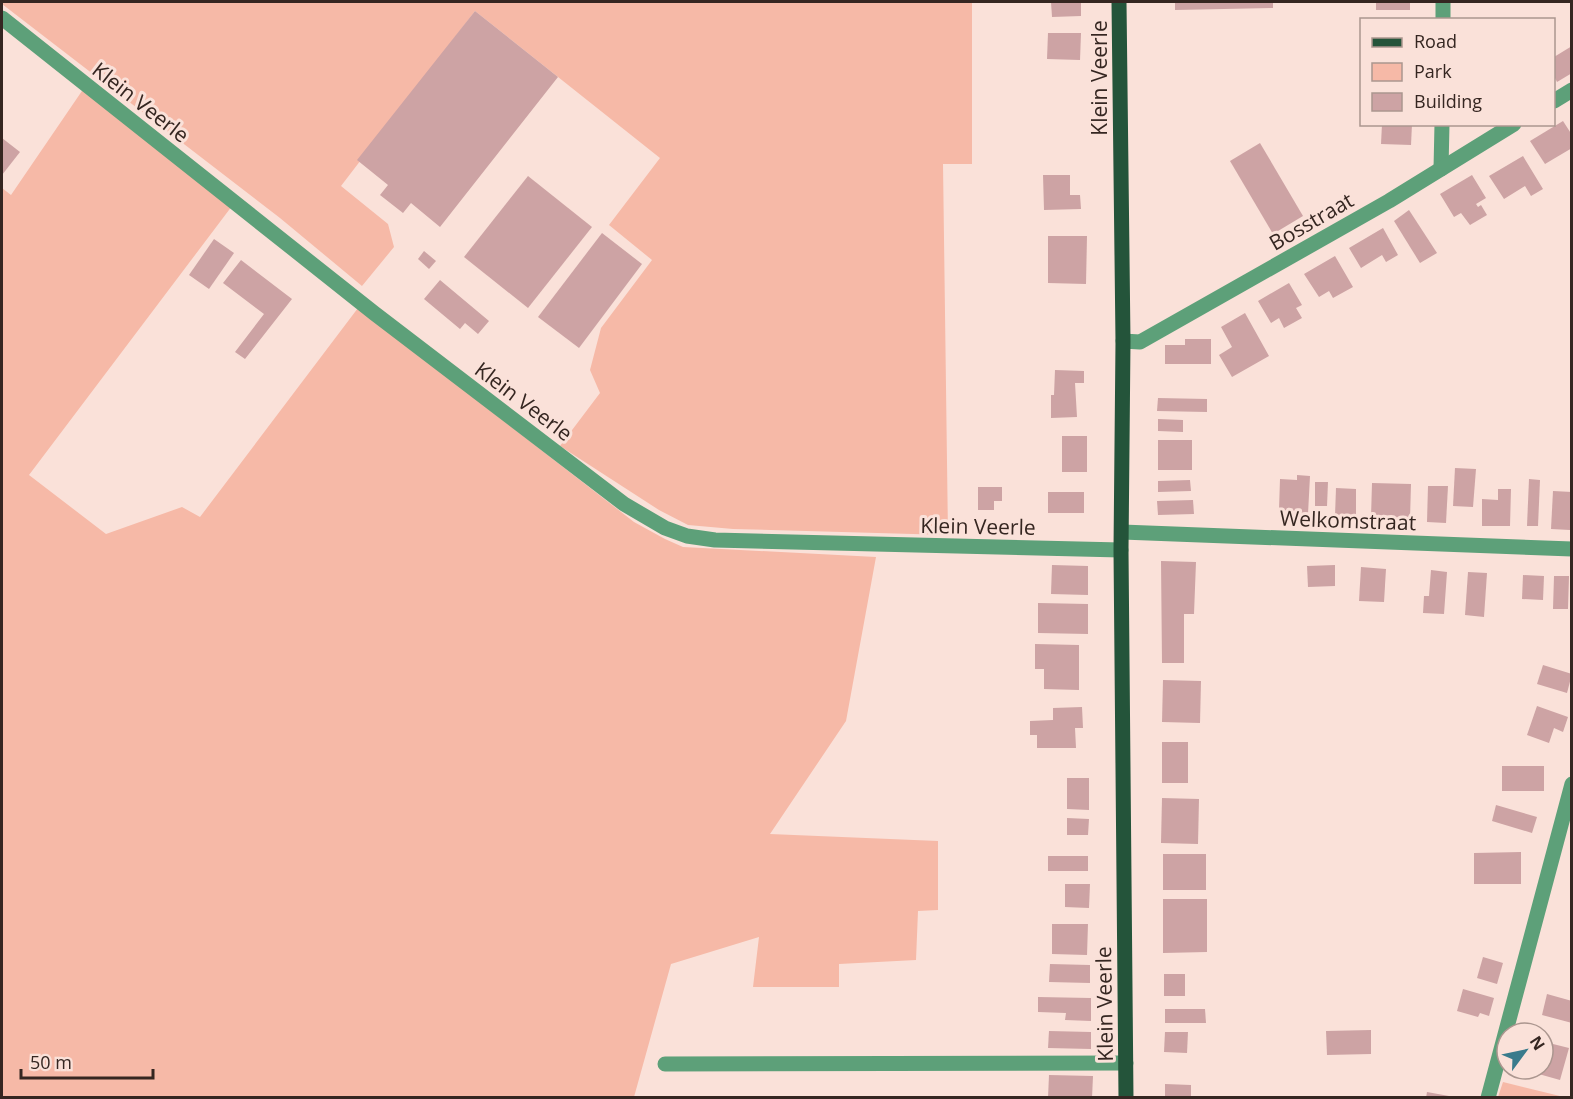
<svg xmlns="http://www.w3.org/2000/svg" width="1573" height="1099" font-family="'Open Sans',sans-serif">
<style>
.green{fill:#f6b9a7}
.building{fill:#cda3a4}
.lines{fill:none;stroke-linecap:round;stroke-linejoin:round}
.minor{stroke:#5da079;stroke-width:15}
.major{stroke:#24543a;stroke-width:15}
.labels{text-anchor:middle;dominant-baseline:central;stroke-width:6;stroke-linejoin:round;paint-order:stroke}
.street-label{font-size:21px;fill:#352621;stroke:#fae1d9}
</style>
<rect width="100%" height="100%" fill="#fae1d9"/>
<g class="green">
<polygon points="2,2 972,2 972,164 943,164 948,535 733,529 688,525 659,510 560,446 600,393 590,370 601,328 652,260 609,225 660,158 475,11 341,186 388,224 394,247 362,286 280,218 2,4"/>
<polygon points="84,88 232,206 29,475 106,534 182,507 200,517 358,308 634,522 665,539 683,547 876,557 846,721 770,834 938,841 938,910 918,911 916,960 839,964 839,987 753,987 759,937 671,964 634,1097 2,1097 2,188 11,195"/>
<polygon points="1503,1082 1564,1097 1498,1097"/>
</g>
<g class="building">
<polygon points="1051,2 1081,2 1081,16 1052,17"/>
<polygon points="1175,2 1273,2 1273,8 1175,10"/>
<rect x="1376" y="2" width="34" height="8"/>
<polygon points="475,11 558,77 440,227 411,203 403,213 380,195 388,185 357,160"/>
<polygon points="1048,33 1081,33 1080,60 1047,59"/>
<polygon points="1572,46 1572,73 1557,82 1554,76 1554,57"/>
<polygon points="1563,121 1572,135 1572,148 1545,164 1530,141"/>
<polygon points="1382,124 1412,124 1411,145 1381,144"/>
<polygon points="2,138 20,152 2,175"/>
<polygon points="1260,143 1303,216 1273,234 1230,161"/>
<polygon points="1523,156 1543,189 1531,196 1525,186 1504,199 1489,176"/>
<polygon points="1043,175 1070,175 1070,195 1080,195 1081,209 1044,210"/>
<polygon points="1472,175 1486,198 1476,204 1478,207 1481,205 1487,215 1470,225 1461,213 1454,217 1440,194"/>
<polygon points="528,176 592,227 528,308 464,257"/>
<polygon points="1409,210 1437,253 1420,263 1394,221"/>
<polygon points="1383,228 1398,255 1386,262 1382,255 1361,268 1349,248"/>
<polygon points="602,233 642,264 579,348 538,317"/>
<polygon points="1048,236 1087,236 1086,284 1048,283"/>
<polygon points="214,239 234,253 209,289 189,275"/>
<polygon points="424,251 436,261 429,269 418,259"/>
<polygon points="1335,256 1353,287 1333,298 1329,291 1319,297 1304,274"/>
<polygon points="241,260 292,299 245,359 235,352 264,314 223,283"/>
<polygon points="440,280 489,321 478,334 465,323 460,329 424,299"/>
<polygon points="1289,283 1302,305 1296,308 1302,318 1284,328 1279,318 1271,323 1258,301"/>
<polygon points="1245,313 1269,356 1232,377 1219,355 1232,347 1221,327"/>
<polygon points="1185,339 1211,339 1211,364 1165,364 1165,345 1185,345"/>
<polygon points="1055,370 1084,371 1084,383 1075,383 1077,417 1051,418 1051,395 1054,395"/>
<polygon points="1158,398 1207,399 1207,412 1157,411"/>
<polygon points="1158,419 1183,420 1183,432 1158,431"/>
<rect x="1062" y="436" width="25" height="36"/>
<rect x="1158" y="440" width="34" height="30"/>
<polygon points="1455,468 1476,469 1473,507 1453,506"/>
<polygon points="1297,475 1310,476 1308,514 1296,514 1296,511 1279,510 1280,479 1297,480"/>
<polygon points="1529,479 1540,480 1538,526 1527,526"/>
<polygon points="1190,480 1191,491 1158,492 1158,481"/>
<polygon points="1315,482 1328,482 1327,506 1315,506"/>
<polygon points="1372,483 1411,484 1410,519 1371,517"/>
<polygon points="1428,486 1448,486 1446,523 1427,522"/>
<polygon points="978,487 1002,487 1002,501 994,501 994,510 978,510"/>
<polygon points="1336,488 1356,489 1356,516 1335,516"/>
<polygon points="1498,489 1511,489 1510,526 1482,526 1482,499 1498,500"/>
<polygon points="1553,491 1572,492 1570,530 1551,529"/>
<rect x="1048" y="492" width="36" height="21"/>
<polygon points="1193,500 1194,514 1158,515 1157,501"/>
<polygon points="1161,561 1196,562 1194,614 1184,614 1184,663 1162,663"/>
<polygon points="1052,565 1088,566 1088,595 1051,594"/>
<polygon points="1335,565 1335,586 1308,587 1307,566"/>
<polygon points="1361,567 1386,569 1384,602 1359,601"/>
<polygon points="1431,570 1447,572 1444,614 1423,613 1424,596 1429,596"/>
<polygon points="1468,572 1487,573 1484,617 1465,615"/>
<polygon points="1523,575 1544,576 1543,600 1522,599"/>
<polygon points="1554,576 1569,576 1568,609 1553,609"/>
<polygon points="1038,603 1088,604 1088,634 1038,633"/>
<polygon points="1035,644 1079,645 1079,690 1044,689 1044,669 1035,669"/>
<polygon points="1543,665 1572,674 1567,693 1537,684"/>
<polygon points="1163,680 1201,681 1200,723 1162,722"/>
<polygon points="1537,706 1568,717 1563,732 1554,728 1549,743 1527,735"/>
<polygon points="1082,707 1083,728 1075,728 1076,748 1037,748 1037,735 1030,735 1030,721 1053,720 1053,708"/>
<rect x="1162" y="742" width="26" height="41"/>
<rect x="1502" y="766" width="42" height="25"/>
<polygon points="1067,778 1089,778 1089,810 1067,809"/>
<polygon points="1162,798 1199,799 1198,844 1161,843"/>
<polygon points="1496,805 1537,817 1532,833 1492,821"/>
<polygon points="1067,818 1089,819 1088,835 1067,835"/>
<polygon points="1521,852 1521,884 1474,884 1474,853"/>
<rect x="1163" y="854" width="43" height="36"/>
<rect x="1048" y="856" width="40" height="15"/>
<polygon points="1065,884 1090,884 1089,908 1065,907"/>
<polygon points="1163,899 1207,899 1207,952 1163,953"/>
<polygon points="1052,924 1088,924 1087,955 1052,954"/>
<polygon points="1483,957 1503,963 1497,984 1477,978"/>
<polygon points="1050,964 1090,965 1090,983 1049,982"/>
<rect x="1164" y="974" width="21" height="22"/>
<polygon points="1463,989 1494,998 1489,1016 1480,1013 1478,1017 1457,1011"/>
<polygon points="1547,994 1572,1001 1572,1023 1542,1015"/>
<polygon points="1038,997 1091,998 1091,1021 1065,1020 1066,1013 1038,1012"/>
<polygon points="1165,1009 1205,1009 1206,1023 1165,1023"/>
<polygon points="1371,1030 1371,1054 1327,1055 1326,1031"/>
<polygon points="1049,1031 1091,1032 1091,1049 1048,1048"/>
<polygon points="1165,1032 1188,1032 1187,1053 1164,1052"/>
<polygon points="1545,1042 1569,1048 1560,1080 1528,1071 1528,1069 1543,1069"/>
<polygon points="1049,1075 1093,1076 1092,1098 1048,1098"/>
<polygon points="1165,1084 1191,1085 1191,1098 1165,1098"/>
<polygon points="1427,1092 1449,1096 1449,1098 1426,1098"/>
</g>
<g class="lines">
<g class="minor">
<polyline points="2,18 374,313 624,504 665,528 687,536 715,540 1121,550"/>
<polyline points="1443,20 1443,2"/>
<polyline points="1554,101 1572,90"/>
<polyline points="1441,169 1442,124"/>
<polyline points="1123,341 1140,342 1389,201 1514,124"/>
<polyline points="1122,532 1572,549"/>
<polyline points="665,1064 1126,1063"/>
<polyline points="1488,1098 1572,784"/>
</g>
<polyline class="major" points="1119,2 1123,341 1121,550 1126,1098"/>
</g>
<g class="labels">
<g class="street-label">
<text transform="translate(1099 78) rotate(-90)">Klein Veerle</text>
<text transform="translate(141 102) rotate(38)">Klein Veerle</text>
<text transform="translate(1311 221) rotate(-30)">Bosstraat</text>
<text transform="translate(524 401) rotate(37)">Klein Veerle</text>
<text transform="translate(1348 520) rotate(2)">Welkomstraat</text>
<text transform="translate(978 526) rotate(1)">Klein Veerle</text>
<text transform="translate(1104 1004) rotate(-91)">Klein Veerle</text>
</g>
</g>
<rect width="1573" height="1099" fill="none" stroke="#352621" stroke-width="6"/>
<rect x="1360" y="18" width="195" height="108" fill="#fae1d9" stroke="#ab968f" stroke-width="1.5"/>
<rect x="1372" y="38" width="30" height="9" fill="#24543a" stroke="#ab968f" stroke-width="1.5"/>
<text x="1414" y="48" font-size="18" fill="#352621">Road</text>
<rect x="1372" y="63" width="30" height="18" fill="#f6b9a7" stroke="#ab968f" stroke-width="1.5"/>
<text x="1414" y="78" font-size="18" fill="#352621">Park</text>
<rect x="1372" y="93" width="30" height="18" fill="#cda3a4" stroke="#ab968f" stroke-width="1.5"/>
<text x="1414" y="108" font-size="18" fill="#352621">Building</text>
<g transform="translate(1525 1051) rotate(57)"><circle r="28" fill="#fae1d9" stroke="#ab968f" stroke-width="1.5"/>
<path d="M0-4.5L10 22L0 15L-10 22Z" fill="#397b8c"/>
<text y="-9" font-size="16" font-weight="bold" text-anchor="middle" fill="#352621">N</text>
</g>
<path d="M21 1069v9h132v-9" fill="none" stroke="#352621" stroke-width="3"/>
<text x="30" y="1069" font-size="18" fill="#352621" stroke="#fae1d9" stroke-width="4.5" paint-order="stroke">50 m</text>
</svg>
